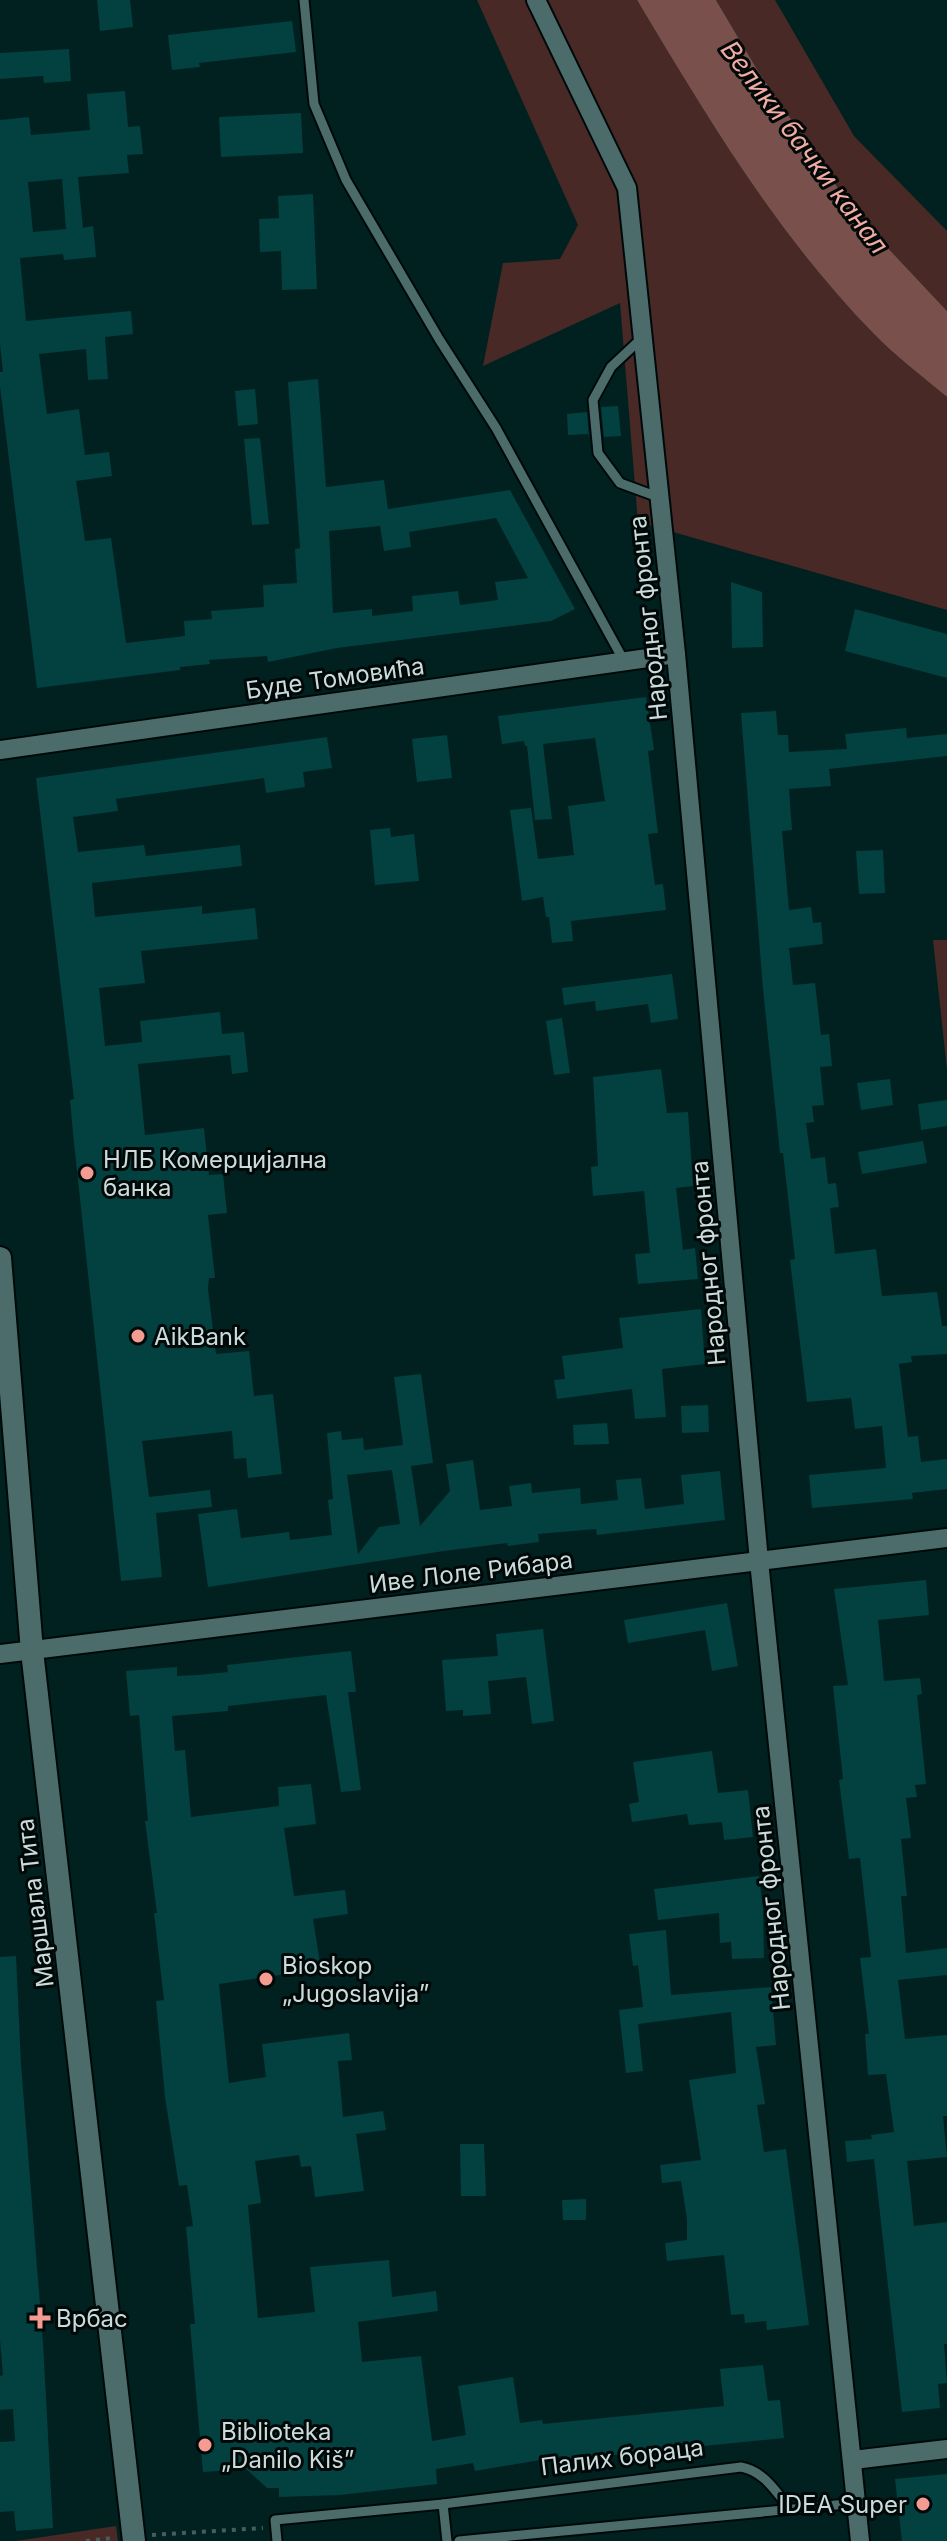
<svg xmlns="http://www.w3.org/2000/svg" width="947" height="2541" font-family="Inter,sans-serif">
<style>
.green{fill:#482926}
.water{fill:#79504b}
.building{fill:#034040;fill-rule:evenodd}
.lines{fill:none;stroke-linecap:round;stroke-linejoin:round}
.service-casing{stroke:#000909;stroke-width:13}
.minor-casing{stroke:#000909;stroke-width:22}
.tertiary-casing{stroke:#000909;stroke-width:26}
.path{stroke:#435e5d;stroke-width:4;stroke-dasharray:4 6;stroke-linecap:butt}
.service{stroke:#4c6c6b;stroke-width:9}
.minor{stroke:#4c6c6b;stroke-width:18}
.tertiary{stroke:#4c6c6b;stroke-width:22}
.poi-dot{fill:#f59c92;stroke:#010808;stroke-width:3}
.labels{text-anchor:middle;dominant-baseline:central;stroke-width:6;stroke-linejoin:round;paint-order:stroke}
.street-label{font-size:24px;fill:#cadbda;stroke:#010808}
.poi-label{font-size:24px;fill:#cadbda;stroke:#010808;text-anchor:start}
.water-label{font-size:26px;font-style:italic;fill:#f2aba2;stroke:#010808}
</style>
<rect width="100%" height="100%" fill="#012120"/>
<g class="green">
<path d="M477,0H637C707,117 777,235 873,333C895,356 922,376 947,397V610L638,522L620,303L483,366L503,263L560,259L578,225Z"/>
<polygon points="716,0 775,0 854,136 947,231 947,311 855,213 758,71"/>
<polygon points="933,940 947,940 947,1070"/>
<polygon points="116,2526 118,2541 16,2541"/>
</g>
<path class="water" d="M637,0H716L758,71L855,213L947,311V397C922,376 895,356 873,333C777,235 707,117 637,0Z"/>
<g class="building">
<polygon points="97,0 130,0 133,27 100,31"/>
<polygon points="292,21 296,52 199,63 200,67 172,70 168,35"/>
<polygon points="69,49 71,81 44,83 43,76 0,79 0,53"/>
<path d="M125,91L128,127L140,126L143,154L127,155L129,173L78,177L83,228L93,226L96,257L64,260L63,254L20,258L26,321L131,311L133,334L105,337L108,379L88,380L86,349L39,354L47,414L79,409L85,455L109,452L112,476L76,481L85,541L111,538L126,643L185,636L184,621L212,619L211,611L264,607L263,585L297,583L295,549L300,548L288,382L318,379L326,487L384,480L388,509L510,490L575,609L551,621L337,648L268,662L267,656L209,660L210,664L180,667V670L37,688L0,386V372H3L0,344V120L29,117L31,135L90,130L87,94ZM62,179L66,229L33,232L28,182ZM496,518L528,578L495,582L498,600L460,605L458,591L412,596L413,611L372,616V609L333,613L329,531L380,526L384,551L411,547L409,532Z"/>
<polygon points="301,113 303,153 221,157 219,117"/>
<polygon points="313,194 317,289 282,290 281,251 260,252 259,219 279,218 278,196"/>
<polygon points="255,389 258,424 238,426 235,391"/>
<polygon points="618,406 621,436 604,437 601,407"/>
<polygon points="587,412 589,438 588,434 568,435 567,414"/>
<polygon points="260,438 269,524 252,525 244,439"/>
<polygon points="731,582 762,592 763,647 732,648"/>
<polygon points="855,609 947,634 947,678 845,651"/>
<polygon points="646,697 654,750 648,751 658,833 648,834 655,885 663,884 666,910 571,921 573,941 552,943 549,917 546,917 543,897 522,901 510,810 531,808 538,859 574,855 568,806 605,801 595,738 543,744 552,819 535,820 527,746 525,746 524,741 502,744 498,716"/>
<polygon points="776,711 778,735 788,735 789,752 847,749 845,734 906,728 907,738 947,734 947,756 829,769 831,786 789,789 792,830 782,831 789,910 811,907 813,923 821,922 823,944 789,948 793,985 815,983 821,1035 829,1034 832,1066 820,1067 824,1105 812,1106 814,1122 806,1123 811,1159 825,1157 828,1184 836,1183 839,1207 830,1208 835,1254 876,1249 882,1296 937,1292 942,1326 947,1326 947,1354 911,1356 912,1362 899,1364 908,1437 918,1436 921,1462 947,1459 947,1489 912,1493 913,1499 812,1508 809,1475 886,1468 882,1426 855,1429 851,1398 807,1402 790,1260 795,1259 783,1153 780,1153 763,989 741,713"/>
<polygon points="447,735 452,778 417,782 412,739"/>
<polygon points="327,737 332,768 303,772 305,787 266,793 264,778 116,799 118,811 73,817 78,852 144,845 146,856 240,845 242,866 92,883 95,917 202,906 202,914 255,908 258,939 141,951 145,983 99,988 105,1046 142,1042 140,1021 220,1012 222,1034 244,1032 248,1072 232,1074 230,1055 138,1064 145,1135 204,1128 209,1175 223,1174 227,1213 208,1215 215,1278 209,1278 208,1289 216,1354 249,1351 254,1396 273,1394 282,1474 248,1478 246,1458 234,1459 232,1431 142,1441 149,1497 210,1490 212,1507 156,1513 162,1577 121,1581 74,1143 70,1100 74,1099 36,778"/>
<polygon points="390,828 391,837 414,834 419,881 375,885 370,830"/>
<polygon points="883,850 885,893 859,894 856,851"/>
<polygon points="672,974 678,1019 651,1023 648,1004 596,1011 595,1001 564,1005 562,988"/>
<polygon points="562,1018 570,1073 554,1075 546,1021"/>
<polygon points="661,1069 667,1113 688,1112 693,1186 676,1188 683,1250 695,1248 698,1279 638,1284 635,1254 650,1253 644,1191 593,1196 591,1167 598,1166 593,1077"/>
<polygon points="890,1079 893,1105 861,1110 857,1083"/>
<polygon points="947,1100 947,1126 921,1130 918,1104"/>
<polygon points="923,1141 927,1163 862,1174 858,1152"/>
<polygon points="701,1309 705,1364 662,1369 666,1417 635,1419 632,1389 557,1399 554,1380 565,1379 562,1356 623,1348 619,1318"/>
<path d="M421,1374L433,1463L411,1466L420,1526L450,1491L446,1464L473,1460L480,1510L512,1506L509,1486L531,1483L532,1493L580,1488L581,1504L618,1500L616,1480L641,1478L645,1509L684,1504L681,1475L720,1471L725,1520L597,1535L596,1529L538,1534L539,1542L508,1546L507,1543L444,1551L208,1587L198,1514L237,1509L241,1538L289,1532L290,1540L332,1535L328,1500L333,1499L327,1433L341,1431L342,1440L363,1438L364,1450L403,1445L394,1377ZM392,1470L400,1524L379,1527L358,1554L347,1475Z"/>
<polygon points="708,1405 709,1432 682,1433 681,1406"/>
<polygon points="607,1423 609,1444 574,1445 573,1425"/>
<polygon points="926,1580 929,1615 878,1620 884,1681 920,1678 922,1694 917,1695 926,1784 915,1785 917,1797 906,1798 911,1838 901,1839 907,1896 901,1896 906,1953 947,1948 947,1975 898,1980 905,2039 947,2035 947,2116 943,2116 947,2157 907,2161 914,2226 947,2222 947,2344 944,2344 947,2383 938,2384 940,2408 902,2412 874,2159 847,2162 845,2141 872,2139 871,2135 894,2132 886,2074 868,2075 865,2034 869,2034 860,1958 871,1957 860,1858 849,1859 839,1780 843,1779 833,1686 848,1685 834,1589"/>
<polygon points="727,1603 738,1666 712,1671 705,1630 628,1643 624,1620"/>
<polygon points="543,1629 554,1721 532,1724 526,1677 488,1681 491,1714 463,1716 463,1710 446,1711 442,1660 498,1656 496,1634"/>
<polygon points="351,1651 356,1692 348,1692 361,1790 341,1792 326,1695 228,1706 228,1711 172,1716 175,1751 185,1750 191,1817 279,1806 278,1787 311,1784 316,1824 284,1828 294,1896 345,1890 348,1914 313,1919 321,1969 219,1984 229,2083 266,2077 262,2044 349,2033 352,2060 338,2061 343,2117 383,2111 386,2130 356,2134 364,2191 315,2197 311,2166 301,2167 299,2155 255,2161 261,2203 248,2205 258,2318 315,2312 310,2267 389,2260 392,2297 436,2291 438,2311 358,2322 362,2362 421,2356 432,2441 466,2435 458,2386 513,2377 520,2423 542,2420 543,2424 724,2406 720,2369 763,2365 768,2401 780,2400 784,2438 563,2460 563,2456 475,2471 473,2463 436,2469 437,2484 340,2495 279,2497 279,2488 267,2488 246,2469 203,2472 190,2324 195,2324 186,2227 193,2226 187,2185 179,2186 165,2097 156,2001 164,2000 154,1913 157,1913 145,1821 148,1821 139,1715 130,1716 126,1671 177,1667 177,1676 198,1675 228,1672 227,1665"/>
<polygon points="712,1751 718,1793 748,1790 753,1837 724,1840 722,1822 689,1825 687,1814 632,1822 629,1804 639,1802 633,1762"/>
<polygon points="759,1876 763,1907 764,1958 732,1959 731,1942 720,1943 719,1913 658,1920 654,1889"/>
<polygon points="666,1930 671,1995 771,1987 776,2045 756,2047 765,2104 757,2105 764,2152 786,2149 809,2325 767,2330 766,2321 745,2323 744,2314 731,2315 724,2255 667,2261 665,2243 687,2240 687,2219 681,2181 662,2183 660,2165 701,2160 689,2080 736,2073 731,2012 638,2024 643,2071 626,2073 619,2010 643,2007 638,1965 633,1966 629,1934"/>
<polygon points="16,1956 21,2064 43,2343 53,2528 16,2531 14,2511 0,2512 0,2442 15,2441 13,2409 0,2410 0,2376 3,2375 0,2340 0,1957"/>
<polygon points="460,2144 484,2144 486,2196 461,2196"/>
<polygon points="586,2199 586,2220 563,2220 562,2200"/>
<polygon points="947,2474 947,2541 902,2541 895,2479"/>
</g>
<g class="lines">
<defs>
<g id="service">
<polyline points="304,0 314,104 346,180 439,339 496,428 624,661"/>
<polyline points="643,337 611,367 593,400 598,453 620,483 658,497"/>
<polyline points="443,2504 447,2541"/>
<path d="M277,2541L275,2520L443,2504L741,2467C764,2471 776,2492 790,2509"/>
<polyline points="459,2541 857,2503"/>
</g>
<g id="minor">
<polyline points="536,0 627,188 676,654 759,1561 860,2541"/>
<polyline points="0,750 676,654"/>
<polyline points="0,1654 947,1538"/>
<polyline points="853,2460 947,2449"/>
</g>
<polyline id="tertiary" points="0,1258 32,1651 134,2541"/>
</defs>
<use href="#service" class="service-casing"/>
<use href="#minor" class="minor-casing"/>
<use href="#tertiary" class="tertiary-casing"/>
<g class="path">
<polyline points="152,2535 263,2528"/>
<polyline points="86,2541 112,2538"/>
</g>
<use href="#service" class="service"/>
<use href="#minor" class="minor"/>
<use href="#tertiary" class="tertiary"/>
</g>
<g class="poi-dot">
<circle cx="87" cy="1173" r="8"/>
<circle cx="138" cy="1336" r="8"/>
<circle cx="266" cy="1979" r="8"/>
<path d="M36 2306h8v8h8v8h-8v8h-8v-8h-8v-8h8z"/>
<circle cx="205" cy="2445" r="8"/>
<circle cx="923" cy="2504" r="8"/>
</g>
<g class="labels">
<g class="street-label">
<text transform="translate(648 618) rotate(-96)">Народног фронта</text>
<text transform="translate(335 678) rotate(-8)">Буде Томовића</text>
<text transform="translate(708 1263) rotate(-95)">Народног фронта</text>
<text transform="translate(471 1572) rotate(-7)">Иве Лоле Рибара</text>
<text transform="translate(35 1903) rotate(-97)">Маршала Тита</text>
<text transform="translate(771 1908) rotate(-96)">Народног фронта</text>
<text transform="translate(622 2457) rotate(-7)">Палих бораца</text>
</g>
<g class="poi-label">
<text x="103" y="1159">НЛБ Комерцијална<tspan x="103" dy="28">банка</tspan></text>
<text x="154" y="1336">AikBank</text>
<text x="282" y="1965">Bioskop<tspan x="282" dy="28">„Jugoslavija”</tspan></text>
<text x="56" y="2318">Врбас</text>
<text x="221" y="2431">Biblioteka<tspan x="221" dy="28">„Danilo Kiš”</tspan></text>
<text x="907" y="2504" text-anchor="end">IDEA Super</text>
</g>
<g class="water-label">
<text transform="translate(805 147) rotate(53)">Велики бачки канал</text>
</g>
</g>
</svg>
